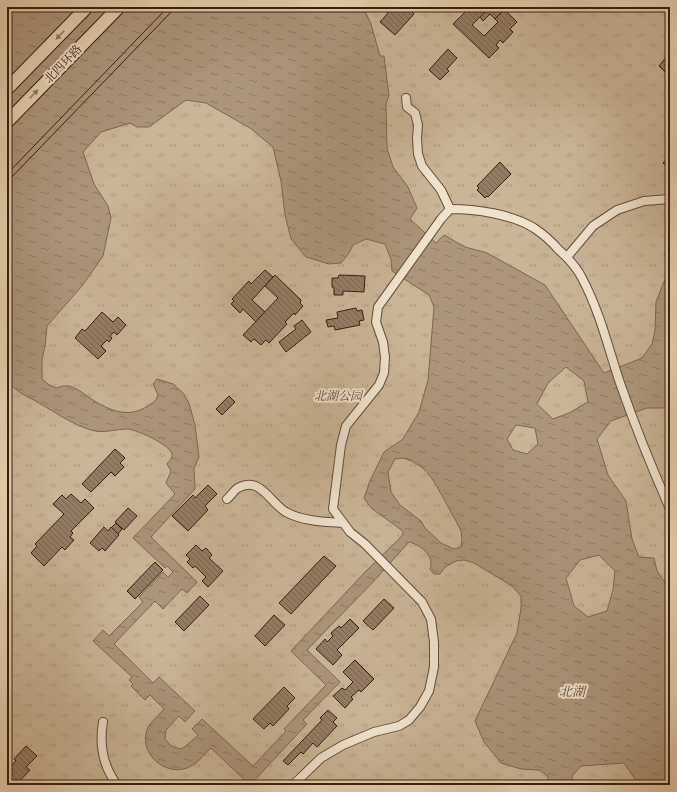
<svg xmlns="http://www.w3.org/2000/svg" width="677" height="792" font-family="Alegreya,'Noto Serif SC',serif">
<style>
.park{fill:url(#park-tufts);stroke:#826852}
.water{fill:url(#water-ripples);stroke:#7e654f;fill-rule:evenodd}
.building{fill:url(#building-back-hatch);stroke:#391c0e}
.lines{fill:none;stroke-linecap:round;stroke-linejoin:round}
.minor-casing{stroke:#654a37;stroke-width:10}
.highway-casing{stroke:#391c0e;stroke-width:14}
.minor{stroke:#f0e3ce;stroke-width:8}
.highway{stroke:#e8d4b3;stroke-width:12}
.tram{stroke:#391c0e;stroke-width:1}
.oneway{fill:#907860}
.labels{text-anchor:middle;dominant-baseline:central;stroke-width:4;stroke-linejoin:round;paint-order:stroke}
.street-label{font-size:12px;fill:#391c0e;stroke:#f0e3ce}
.park-label{font-size:12px;font-style:italic;fill:#5d4230;stroke:#f0e3ce}
.water-label{font-size:13px;font-style:italic;fill:#614634;stroke:#f0e3ce}
</style>
<defs>
<pattern id="park-tufts" width="24" height="20" patternUnits="userSpaceOnUse"><rect width="24" height="20" fill="#cab597"/><path d="M3 7l-1-3M5 7V3M7 7l1-3M15 17l-1-3M17 17v-4M19 17l1-3" fill="none" stroke="#ae9b81"/></pattern>
<pattern id="water-ripples" width="26" height="14" patternUnits="userSpaceOnUse"><rect width="26" height="14" fill="#ac957b"/><path d="M2 4q2-2 4 0t4 0M15 11q2-2 4 0t4 0" fill="none" stroke="#8d7963"/></pattern>
<pattern id="building-back-hatch" width="6" height="6" patternUnits="userSpaceOnUse"><rect width="6" height="6" fill="#947c64"/><path d="M-1 5l2 2M0 0l6 6M5-1l2 2" fill="none" stroke="#7a6551"/></pattern>
</defs>
<rect width="100%" height="100%" fill="#e8d4b3"/>
<filter id="stains"><feTurbulence type="fractalNoise" baseFrequency=".005" numOctaves="4"/><feColorMatrix values="0 0 0 0 .2 0 0 0 0 .09 0 0 0 0 .02 0 0 0 .5 -.17"/></filter>
<radialGradient id="worn" r=".72"><stop offset=".6" stop-color="#630" stop-opacity="0"/><stop offset="1" stop-color="#630" stop-opacity=".3"/></radialGradient>
<rect class="park" x="7" y="7" width="663" height="778"/>
<path class="water" d="M7,7H363L371,24L380,56H384L389,96L386,104L387,148L393,167L408,187L417,208L410,219L436,243L444,235L465,247L487,253L545,285L604,373L642,358L652,344L655,331L656,302L667,274L665,254L670,244V410L668,408H647L611,421L597,439L608,475L626,501L632,539L639,557L654,558L657,571L670,590V785H639L624,763L581,766L572,776L573,785H547L548,776L539,770L521,769L501,763L484,742L475,721L517,633L521,608V596L512,586L474,563L464,560L456,561L445,567L440,574H434L430,569C435,556 421,545 409,542L373,582L307,650L340,682L303,720L307,724L250,785L211,748C204,755 197,764 187,768C165,776 139,754 147,730C150,722 159,715 164,709L150,695L145,700L131,686L133,684L129,680L132,677L93,641L103,630L109,636L143,602L139,597L163,572L168,577L173,572L167,566L165,568L133,538L175,494L166,483L171,471L167,464C169,461 173,458 172,454C169,444 137,430 128,429C115,429 103,434 91,430C72,424 56,413 39,403C33,399 24,396 18,391C14,388 10,384 7,380ZM186,100L206,103L250,128L273,147L281,181L285,215L291,239L306,257L329,264L341,263L349,253L353,245L366,239L385,244L391,259L392,271L429,295L434,307L428,380L419,412L403,439L384,452L370,481L364,498L371,508L400,529L403,532V535L366,571L291,651L326,685L284,729L286,731L253,766L202,719L192,729L198,735L186,746L181,749L171,746L165,739L166,730L179,716L185,722L195,711L159,677L153,683L114,644L155,601L163,609L182,589L187,593L197,582L151,537L195,489L194,468L199,457L195,425L189,403L183,393L173,384L157,379L153,384L158,395L156,400C151,404 146,408 140,410C123,417 105,408 90,398C84,394 76,387 69,386C64,385 60,387 56,388L49,385L42,379V359L45,346L47,326L82,286L103,256L111,218L108,206L94,184L83,152L101,132L130,123L137,127H149ZM566,367L584,381L588,402L569,413L553,419L537,404L548,383ZM516,425L535,428L538,444L527,454L513,450L507,439ZM403,458C427,465 433,480 445,501C450,511 456,520 461,531L462,540L461,547L454,549L441,543L425,528L421,521L400,505L391,492L388,472L395,459ZM599,555L615,571L613,590L607,611L588,617L574,606L566,578L580,560Z"/>
<g class="building">
<polygon points="386,7 409,7 408,8 414,14 395,35 380,22 388,13 384,9"/>
<polygon points="470,7 484,7 487,10 472,25 484,36 498,22 495,19 504,9 517,22 510,29 513,32 503,43 500,40 496,45 499,48 489,58 453,24"/>
<polygon points="484,7 498,7 502,12 495,19 490,14 483,21 480,17 487,10"/>
<polygon points="448,49 457,58 447,69 449,71 440,80 429,70"/>
<polygon points="667,56 670,59 670,77 659,66"/>
<polygon points="670,155 670,170 663,163"/>
<polygon points="500,162 511,174 488,197 487,196 485,198 477,190 479,188 477,186"/>
<polygon points="265,270 273,277 252,300 265,312 256,322 243,309 240,313 231,304 234,301 232,299 249,281 251,284"/>
<polygon points="275,275 301,300 300,303 303,306 295,315 294,313 285,322 287,324 269,343 266,340 261,345 254,339 251,342 243,335 278,298 265,286"/>
<polygon points="339,275 365,276 364,292 343,291 343,295 334,295 334,288 332,287 332,278 338,278"/>
<polygon points="356,308 357,311 362,310 364,320 359,321 360,325 335,330 334,326 328,327 326,320 338,318 337,312"/>
<polygon points="102,312 113,322 118,317 126,325 117,335 114,332 110,336 112,338 109,342 107,340 101,346 106,351 98,359 75,338 82,329 85,331"/>
<polygon points="302,320 311,332 286,352 279,342 296,329 294,326"/>
<polygon points="229,396 235,402 222,415 216,409"/>
<polygon points="115,449 125,458 120,463 124,467 115,476 111,472 91,492 82,484"/>
<polygon points="208,485 217,494 205,506 208,510 188,531 172,516 193,495 195,498"/>
<polygon points="71,494 81,503 85,499 94,508 71,531 73,533 70,537 74,540 65,550 62,547 44,566 31,553 37,546 35,544 64,514 53,504 62,495 66,499"/>
<polygon points="128,508 137,516 124,530 115,522"/>
<polygon points="116,523 122,529 118,534 111,528"/>
<polygon points="104,527 108,531 111,527 119,535 105,551 102,548 99,551 90,543"/>
<polygon points="196,545 202,551 206,548 212,555 209,558 223,571 208,587 202,581 206,577 195,566 193,568 187,562 190,559 186,555"/>
<polygon points="324,556 336,566 291,614 279,603"/>
<polygon points="155,562 163,570 135,599 127,591"/>
<polygon points="200,596 209,605 184,631 175,622"/>
<polygon points="384,599 394,608 373,630 363,621"/>
<polygon points="274,615 285,625 265,646 255,636"/>
<polygon points="350,619 359,628 337,650 342,655 333,665 316,649 325,639 327,642 333,636 331,633 339,626 341,628"/>
<polygon points="355,660 374,679 361,692 359,690 351,697 353,699 345,708 333,696 342,688 345,690 353,682 343,672"/>
<polygon points="284,687 295,698 287,706 289,709 273,726 270,723 264,729 253,719"/>
<polygon points="328,710 337,718 333,722 337,726 317,747 313,743 303,754 301,752 288,765 283,761 322,720 320,718"/>
<polygon points="26,746 37,756 26,767 30,770 16,785 9,785 7,783 7,770 16,761 14,759"/>
</g>
<g class="lines">
<defs>
<g id="minor">
<polyline points="406,98 407,107 415,113 418,125 417,138 418,154 422,166 441,190 450,209"/>
<polyline points="567,257 593,226 617,210 644,201 670,199"/>
<path d="M227,499C231,496 234,490 238,488C260,475 271,504 286,512C301,521 326,522 343,523"/>
<path d="M103,722C99,745 103,766 117,785"/>
<path d="M293,785L321,758L343,745L374,732L399,726L409,720L420,707L429,691L434,667V642L431,619L422,602L365,544L350,532L333,509L341,445L346,426L379,385L384,373L385,357L383,342L376,322L378,307L441,219L450,209C476,209 511,214 534,228C543,234 552,242 559,250C568,258 577,268 582,278C600,312 608,347 620,383C635,426 652,468 670,509"/>
</g>
<g id="highway">
<polyline points="7,89 87,7"/>
<polyline points="7,122 119,7"/>
</g>
</defs>
<use href="#minor" class="minor-casing"/>
<use href="#highway" class="highway-casing"/>
<use href="#minor" class="minor"/>
<use href="#highway" class="highway"/>
<g class="tram">
<polyline points="7,174 168,7"/>
<polyline points="7,182 176,7"/>
</g>
</g>
<defs><path id="oneway-solid" d="M-6-.8H1V-3.2L6.5 0L1 3.2V.8H-6Z"/></defs>
<g class="oneway">
<use href="#oneway-solid" transform="translate(60 35) rotate(134)"/>
<use href="#oneway-solid" transform="translate(34 94) rotate(-46)"/>
</g>
<g class="labels">
<g class="street-label">
<text transform="translate(63 64) rotate(-46)">北四环路</text>
</g>
<g class="park-label">
<text x="338" y="396">北湖公园</text>
</g>
<g class="water-label">
<text x="572" y="691">北湖</text>
</g>
</g>
<rect width="677" height="792" fill="none" stroke="#e8d4b3" stroke-width="24"/>
<rect x="8" y="8" width="661" height="776" fill="none" stroke="#391c0e" stroke-width="2"/>
<rect x="12" y="12" width="653" height="768" fill="none" stroke="#391c0e"/>
<rect width="100%" height="100%" filter="url(#stains)"/>
<rect width="100%" height="100%" fill="url(#worn)"/>
</svg>
